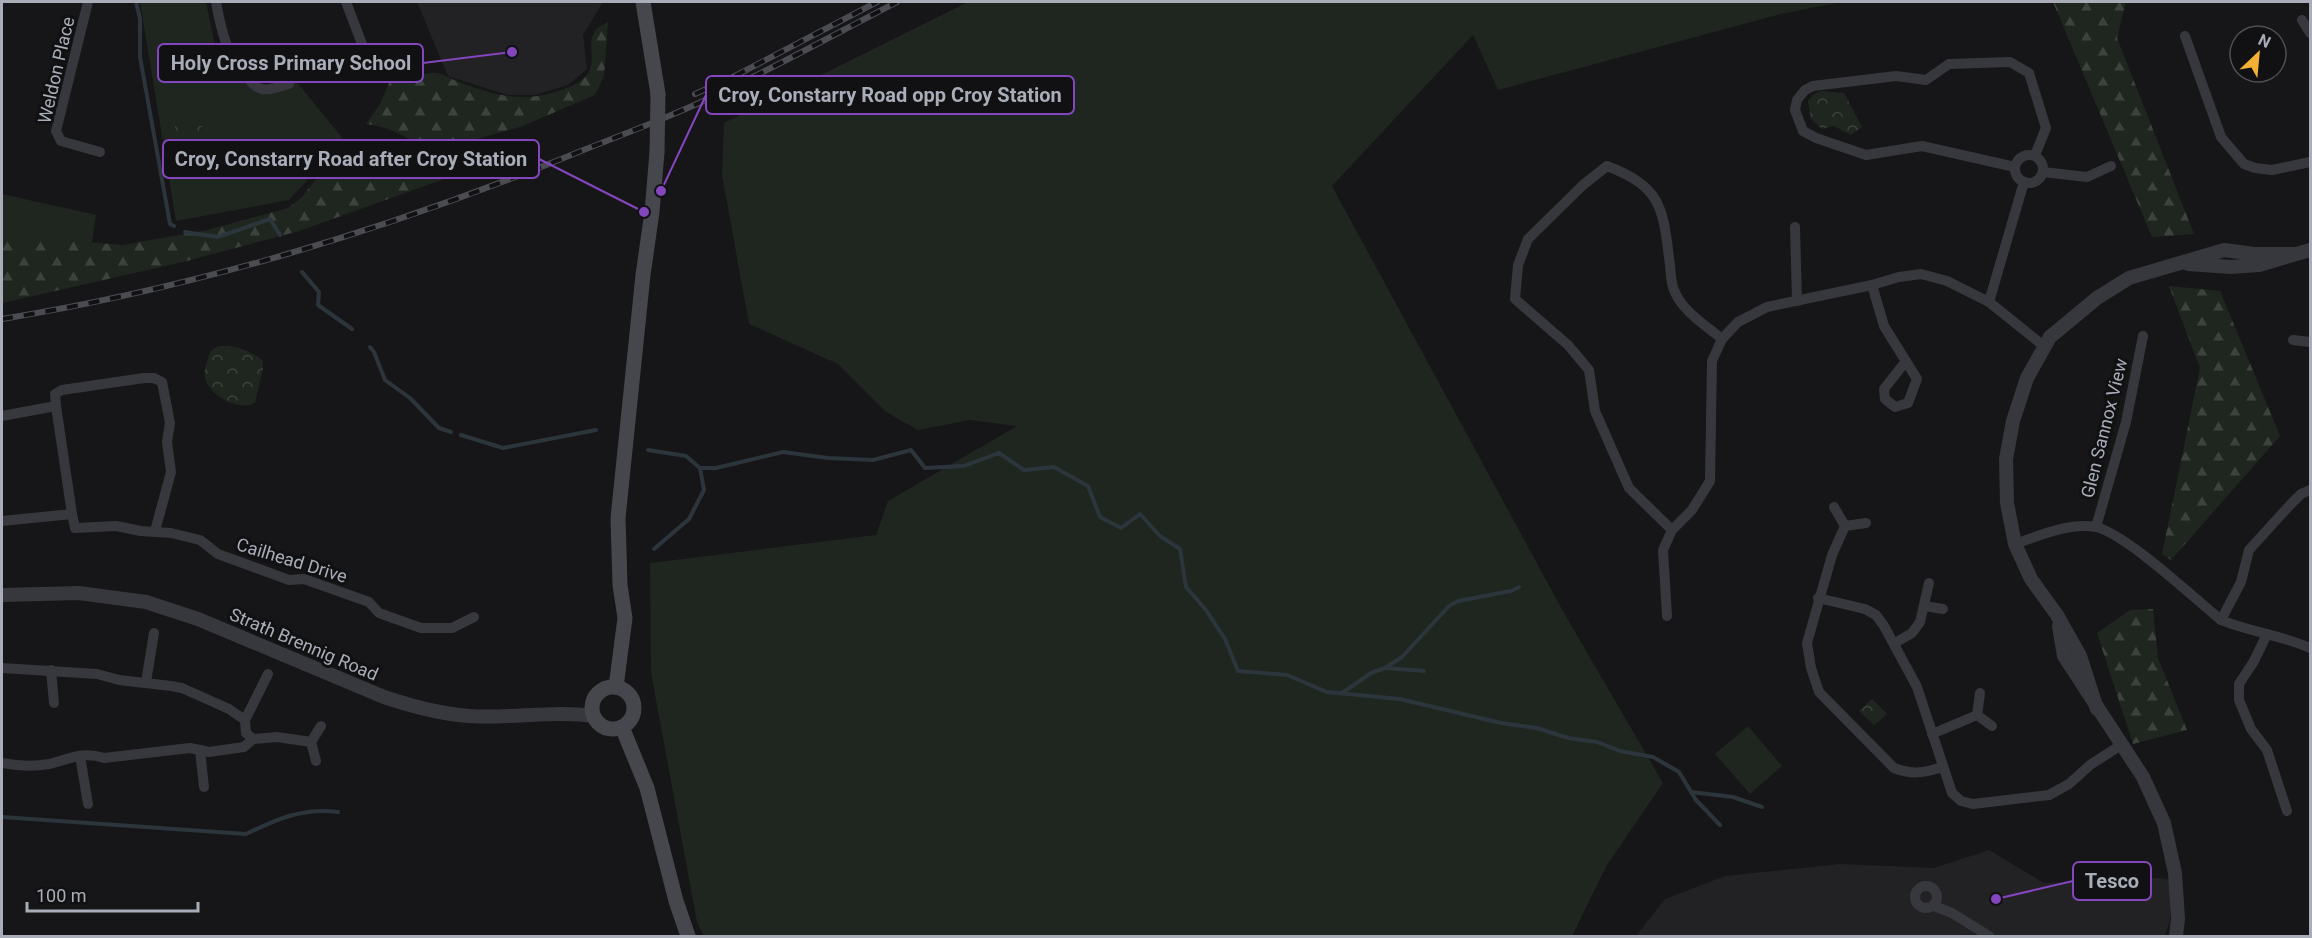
<svg xmlns="http://www.w3.org/2000/svg" width="2312" height="938" font-family="Roboto,sans-serif">
<style>
.built{fill:#222225}
.green{fill:#1e261f}
.forest{fill:url(#forest-firs)}
.park{fill:url(#park-crowns)}
.lines{fill:none;stroke-linecap:round;stroke-linejoin:round}
.stream{stroke:#2c353c;stroke-width:4}
.minor{stroke:#37383d;stroke-width:10}
.tertiary{stroke:#37383d;stroke-width:14}
.secondary{stroke:#45474d;stroke-width:15}
.rail-casing{stroke:#4a4c52;stroke-width:6}
.rail{stroke:#111113;stroke-width:4;stroke-dasharray:11;stroke-linecap:butt}
.secondary-bridge{stroke:#45474d;stroke-width:15}
.labels{text-anchor:middle;dominant-baseline:central;stroke-width:6;stroke-linejoin:round;paint-order:stroke}
.street-label{font-size:18px;fill:#a8adb8;stroke:#111113}
.leader{fill:none;stroke:#8446be;stroke-width:2}
.callout-dot{fill:#8446be;stroke:#111113;stroke-width:2}
.callout{fill:#111113;stroke:#8446be;stroke-width:2}
.callout-label{font-size:20px;text-anchor:middle;font-weight:bold;fill:#a8adb8}
</style>
<defs>
<pattern id="forest-firs" width="22" height="20" patternUnits="userSpaceOnUse" patternTransform="scale(1.5)"><rect width="22" height="20" fill="#1e261f"/><path d="M5 1l3.5 6h-7zM16 11l3.5 6h-7z" fill="#3c433d"/></pattern>
<pattern id="park-crowns" width="20" height="18" patternUnits="userSpaceOnUse" patternTransform="scale(1.5)"><rect width="20" height="18" fill="#1e261f"/><path d="M2 6a3 3 0 1 1 6 0M12 15a3 3 0 1 1 6 0" fill="none" stroke="#3c433d"/></pattern>
</defs>
<rect width="100%" height="100%" fill="#161618"/>
<g class="built">
<polygon points="417,2 603,2 583,35 587,69 568,85 535,95 507,95 448,76"/>
<polygon points="1989,850 2044,883 2159,878 2170,880 2170,920 2165,936 1636,936 1665,899 1725,876 1840,864 1934,868"/>
</g>
<g class="green">
<polygon points="140,2 206,2 215,46 254,90 275,94 296,81 344,140 289,200 176,221"/>
<polygon points="968,2 1842,2 1781,14 1498,90 1473,35 1332,186 1564,613 1663,783 1607,865 1572,936 704,936 697,922 651,673 650,563 876,535 888,501 1017,426 970,420 918,430 886,412 838,364 749,324 722,175 724,123"/>
<polygon points="2,194 96,215 92,242 2,244"/>
<polygon points="1748,726 1782,766 1750,794 1715,754"/>
</g>
<g class="forest">
<polygon points="2053,2 2126,2 2117,38 2194,234 2152,237"/>
<path d="M608,22L604,76L595,95L520,127L473,140L486,164L299,231L183,262L2,303V238L31,242L64,240L123,245L207,230L288,208L301,198L317,178L330,166L341,145L361,141C385,157 394,159 422,149C405,135 389,127 366,124L380,104L389,83C400,81 428,71 438,73C445,75 453,80 459,82C499,97 526,104 567,88C616,69 570,38 608,22Z"/>
<polygon points="2169,286 2220,291 2280,436 2171,560 2162,554 2200,368"/>
<polygon points="2153,609 2158,658 2187,730 2133,744 2097,633 2130,610"/>
</g>
<g class="park">
<polygon points="1821,91 1844,93 1862,127 1851,135 1834,126 1822,129 1811,119 1808,101 1813,95"/>
<polygon points="189,116 208,131 204,140 185,145 171,141 177,120"/>
<path d="M221,346C237,345 251,351 263,361V369L255,403C239,412 208,395 205,377C204,372 205,367 207,362C210,352 211,348 221,346Z"/>
<polygon points="1872,699 1887,714 1874,725 1859,711"/>
</g>
<g class="lines">
<g class="stream">
<polyline points="136,2 140,19 140,57 170,224 174,226"/>
<polyline points="185,232 218,237 270,219 280,235"/>
<polyline points="302,272 319,292 318,305 352,329"/>
<polyline points="370,347 374,352 385,380 410,398 439,428 451,432"/>
<polyline points="461,435 503,448 596,430"/>
<polyline points="648,450 686,456 700,468 716,468 783,452 828,458 873,460 911,450 925,468 964,466 999,453 1024,470 1054,467 1088,486 1100,517 1121,528 1140,514 1160,536 1180,549 1186,587 1206,610 1225,639 1238,671 1287,675 1327,692 1400,699 1501,723 1537,728 1568,738 1597,742 1620,751 1653,757 1679,772 1696,800 1720,825"/>
<polyline points="654,549 689,519 704,490 700,468"/>
<polyline points="1386,668 1424,671"/>
<polyline points="1342,693 1371,673 1385,668 1402,657 1449,606 1458,601 1511,591 1519,587"/>
<polyline points="1691,792 1733,797 1762,807"/>
<path d="M2,817L246,834C277,819 304,807 338,812"/>
</g>
<g class="minor">
<polyline points="88,2 56,131 61,141 100,152"/>
<path d="M216,2C221,30 227,57 248,78C252,83 256,88 262,89C271,91 281,86 289,84C285,71 272,53 256,53C249,53 240,56 233,58"/>
<polyline points="346,2 373,73"/>
<polyline points="2302,20 2310,33"/>
<polyline points="2185,36 2221,137 2244,164 2255,168 2272,170 2310,162"/>
<circle cx="2029" cy="169" r="14"/>
<polyline points="2015,167 1922,146 1866,155 1816,138 1803,131 1795,110 1797,100 1805,90 1813,86 1896,76 1926,80 1949,64 2010,62 2029,73 2046,128 2035,155"/>
<polyline points="2043,172 2087,177 2111,166"/>
<polyline points="1795,227 1797,301"/>
<polyline points="1872,285 1884,326 1917,379 1908,403 1895,407 1885,399 1884,389 1906,361"/>
<polyline points="1989,302 2024,182"/>
<polyline points="2293,340 2310,342"/>
<polyline points="56,406 72,514"/>
<polyline points="2,416 56,406 55,394 62,390 144,378 154,378 162,382 170,423 167,442 171,472 155,531"/>
<polyline points="1834,507 1845,526"/>
<polyline points="2,521 72,514 75,528 116,526 141,531 171,533 200,540 218,554 289,580 304,579 369,602 379,613 421,628 452,628 474,617"/>
<path d="M1866,523L1845,526L1832,555L1807,643L1811,668L1819,692L1894,768C1912,775 1924,773 1942,767"/>
<polyline points="2096,527 2126,422 2143,336"/>
<path d="M1672,530L1629,488L1595,411L1589,370L1568,345L1515,299L1518,265L1528,239L1583,185L1607,166C1659,186 1663,205 1669,258C1671,268 1670,281 1674,290C1682,311 1705,325 1722,339"/>
<path d="M2015,544C2038,536 2070,522 2096,527C2126,534 2194,598 2221,620C2250,632 2281,635 2310,648"/>
<polyline points="1818,598 1865,609 1876,615 1884,626 1917,687 1952,793 1961,801 1973,804 2049,795 2069,784 2090,765 2121,745"/>
<polyline points="1924,606 1943,609"/>
<polyline points="1667,616 1663,550 1672,530 1692,510 1710,481 1712,361 1722,339 1738,322 1767,307 1872,285 1899,277 1921,274 1947,281 1989,302 2045,347"/>
<polyline points="2221,620 2241,582 2249,550 2290,505 2301,494 2310,490"/>
<polyline points="2267,634 2254,661 2239,684 2239,700 2251,729 2267,750 2287,811"/>
<polyline points="1895,643 1912,633 1920,622 1929,583"/>
<polyline points="2,668 97,674 119,680 171,686 182,688 229,709 245,720 246,733 253,739"/>
<polyline points="51,670 54,703"/>
<polyline points="146,682 154,633"/>
<polyline points="1977,715 1992,726"/>
<polyline points="245,720 268,674"/>
<polyline points="1932,734 1977,715 1980,693"/>
<polyline points="311,742 316,761"/>
<polyline points="200,750 204,787"/>
<polyline points="80,756 88,804"/>
<path d="M2,763C18,766 32,767 49,764C70,759 82,751 104,758L190,748L209,752L244,747L253,739L277,737L311,742L321,726"/>
<circle cx="1926" cy="897" r="11"/>
<polyline points="1934,906 1952,913 1989,936"/>
</g>
<g class="tertiary">
<polyline points="2188,264 2231,267 2259,265 2310,250"/>
<path d="M2,595L79,593L146,602L198,619L384,697C411,706 440,714 469,716C511,719 553,710 594,716"/>
<polyline points="2059,626 2064,656 2143,777 2164,823 2175,873 2178,919 2176,936"/>
<polyline points="2097,709 2080,656 2057,615 2031,579 2015,544 2007,503 2006,459 2013,421 2027,378 2050,337 2097,298 2129,278 2224,250 2254,254 2295,254"/>
</g>
<g class="secondary">
<polyline points="643,2 658,94"/>
<polyline points="616,687 625,618 620,585 618,518 643,275 652,212 657,152"/>
<circle cx="613" cy="708" r="21"/>
<polyline points="622,727 647,788 676,901 688,936"/>
</g>
<defs>
<g id="rail">
<polyline points="695,94 731,78 877,2"/>
<path d="M2,319C200,287 395,227 581,151C632,131 685,111 735,86C790,59 843,30 897,2"/>
</g>
</defs>
<use href="#rail" class="rail-casing"/>
<use href="#rail" class="rail"/>
<polyline class="secondary-bridge" points="657,152 658,94"/>
</g>
<g class="labels">
<g class="street-label">
<text transform="translate(56 70) rotate(-77)">Weldon Place</text>
<text transform="translate(2104 428) rotate(-76)">Glen Sannox View</text>
<text transform="translate(292 560) rotate(17)">Cailhead Drive</text>
<text transform="translate(304 644) rotate(23)">Strath Brennig Road</text>
</g>
</g>
<path class="leader" d="M512 52L423 63M661 191L706 95M644 212L539 159M1996 899L2073 881"/>
<g class="callout-dot">
<circle cx="512" cy="52" r="6"/>
<circle cx="661" cy="191" r="6"/>
<circle cx="644" cy="212" r="6"/>
<circle cx="1996" cy="899" r="6"/>
</g>
<g class="callout">
<rect x="158" y="44" width="265" height="38" rx="6"/>
<rect x="706" y="76" width="368" height="38" rx="6"/>
<rect x="163" y="140" width="376" height="38" rx="6"/>
<rect x="2073" y="862" width="78" height="38" rx="6"/>
</g>
<g class="callout-label">
<text x="291" y="70">Holy Cross Primary School</text>
<text x="890" y="102">Croy, Constarry Road opp Croy Station</text>
<text x="351" y="166">Croy, Constarry Road after Croy Station</text>
<text x="2112" y="888">Tesco</text>
</g>
<rect width="2312" height="938" fill="none" stroke="#a8adb8" stroke-width="6"/>
<g transform="translate(2258 54) rotate(26)"><circle r="28" fill="#111113" stroke="#4d4f55" stroke-width="1.5"/>
<path d="M0-4.5L10 22L0 15L-10 22Z" fill="#f2b134"/>
<text y="-9" font-size="16" font-weight="bold" text-anchor="middle" fill="#a8adb8">N</text>
</g>
<path d="M27 902v9h171v-9" fill="none" stroke="#a8adb8" stroke-width="3"/>
<text x="36" y="902" font-size="18" fill="#a8adb8" stroke="#111113" stroke-width="4.5" paint-order="stroke">100 m</text>
</svg>
